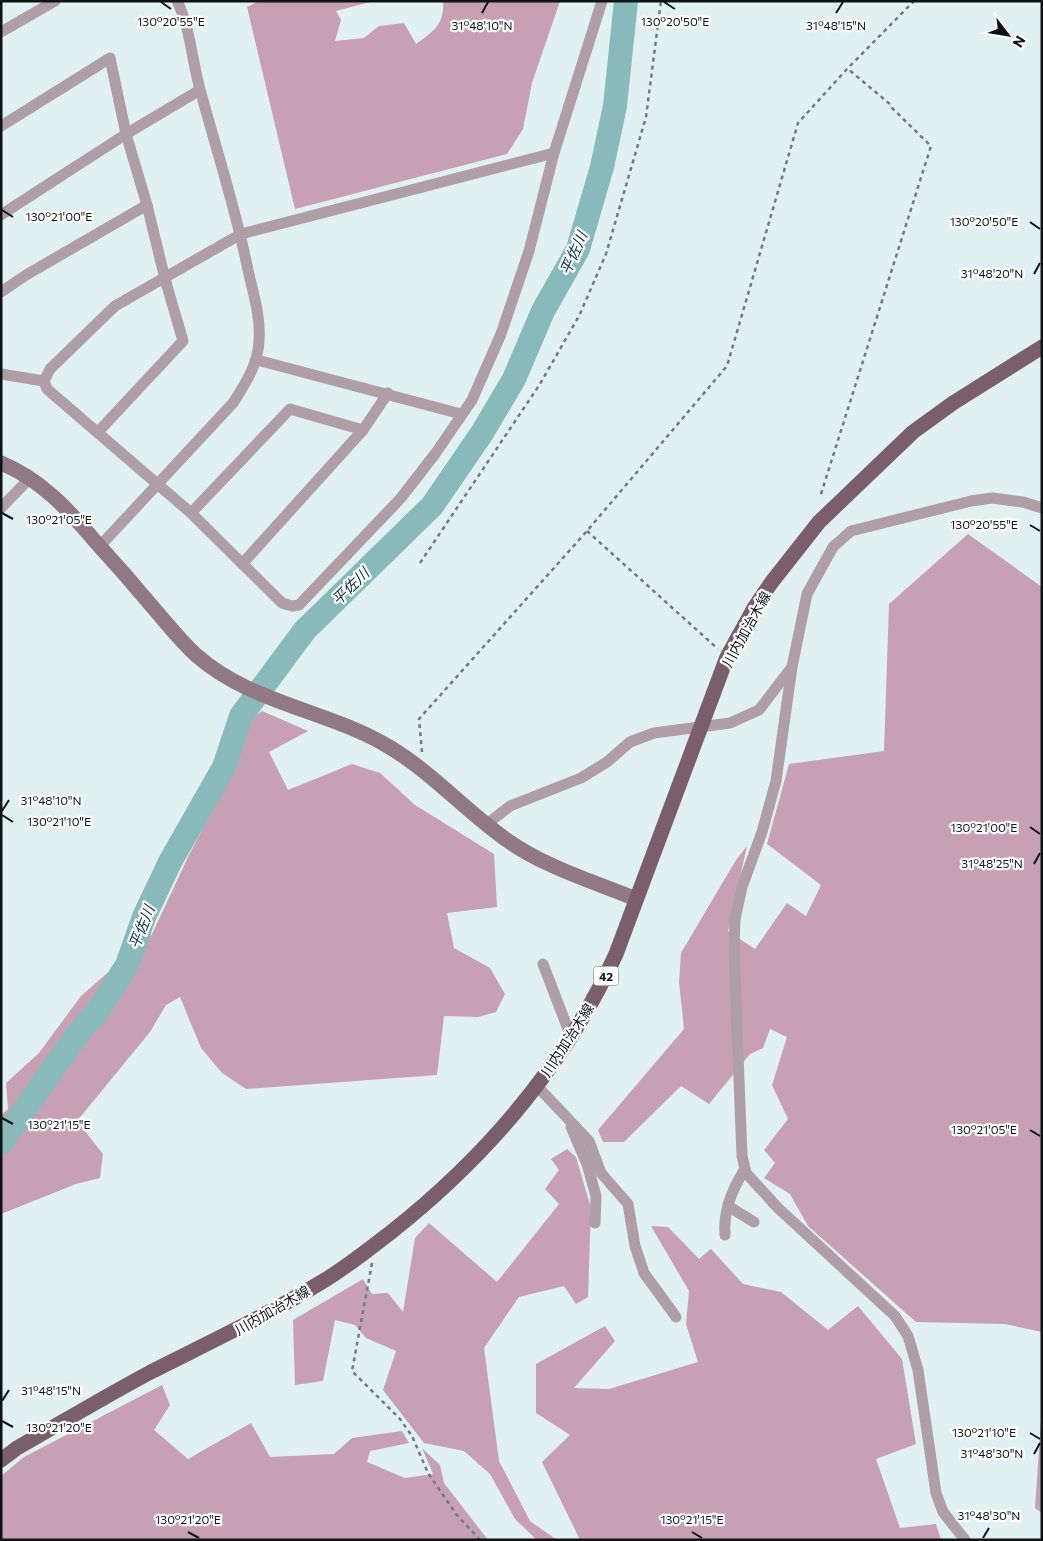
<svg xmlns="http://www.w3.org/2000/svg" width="1043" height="1541" font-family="Commissioner,'Noto Sans JP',sans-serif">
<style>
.forest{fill:#c7a0b3}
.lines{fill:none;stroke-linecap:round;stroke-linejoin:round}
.river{stroke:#89babb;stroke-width:24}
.path{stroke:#707b7b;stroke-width:2.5;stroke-dasharray:4 4;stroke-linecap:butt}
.street{stroke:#af9ea6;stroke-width:11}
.secondary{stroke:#917885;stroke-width:15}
.primary{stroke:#7b5e6c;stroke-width:15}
.ticks{fill:none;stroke:#0e1414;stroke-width:2}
.labels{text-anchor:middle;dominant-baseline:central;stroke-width:4.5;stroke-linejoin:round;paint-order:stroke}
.shield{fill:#fff;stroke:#565a5a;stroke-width:1}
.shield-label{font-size:12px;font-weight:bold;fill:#0e1414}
.street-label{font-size:14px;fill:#0e1414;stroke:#fff}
.water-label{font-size:15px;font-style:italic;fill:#033536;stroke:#fff}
.ticks-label{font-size:12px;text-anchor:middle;fill:#0e1414;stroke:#fff;stroke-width:4.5;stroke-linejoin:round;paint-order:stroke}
</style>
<rect width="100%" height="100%" fill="#e1f0f0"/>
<g class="forest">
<path d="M259,1H374L336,11L341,20L335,41L364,38L379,26L404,23L416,44C433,32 445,24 443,1H560L532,83L523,129L507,154L295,209L247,7Z"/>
<polygon points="968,534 1042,587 1042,1332 1005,1324 916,1322 808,1226 790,1194 764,1178 775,1163 764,1150 788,1119 772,1085 787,1037 770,1029 763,1048 750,1054 709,1104 681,1086 624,1142 603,1142 598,1130 684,1029 679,982 681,953 736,860 747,846 728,931 755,949 787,903 806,916 821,885 767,844 789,764 884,751 889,604"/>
<polygon points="262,711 308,731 269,752 288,790 352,764 380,773 415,805 494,854 497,907 447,913 454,948 490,968 505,994 496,1012 478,1017 444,1016 437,1075 246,1089 222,1073 201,1048 180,997 166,1005 150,1032 77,1121 103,1154 100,1178 76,1184 1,1214 1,1115 8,1109 6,1083 39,1053 81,996 152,934 188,857 238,760 248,722"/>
<polygon points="567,1149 576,1157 591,1208 588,1297 576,1304 564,1286 519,1297 484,1348 499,1461 530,1521 557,1540 537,1540 515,1519 490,1474 464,1451 424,1443 383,1390 396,1351 366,1338 355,1325 335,1320 323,1381 295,1385 293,1320 363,1279 372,1294 388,1293 403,1312 415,1238 429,1223 497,1282 559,1204 545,1189 559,1170 551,1159"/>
<polygon points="651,1226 668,1227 699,1259 711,1249 743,1284 781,1292 828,1330 858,1306 902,1359 916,1444 876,1459 900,1528 936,1524 941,1540 580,1540 542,1462 570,1435 536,1413 536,1364 605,1326 615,1341 574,1388 609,1389 698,1362 686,1324 689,1291"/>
<polygon points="162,1385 170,1405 154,1430 188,1459 251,1423 270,1457 334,1454 352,1438 402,1431 409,1443 370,1451 367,1462 405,1478 433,1474 422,1448 440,1465 444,1483 488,1540 1,1540 1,1476 24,1457"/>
<polygon points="1042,1405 1042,1513 1035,1508"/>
</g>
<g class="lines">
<polyline class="river" points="1,1143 74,1039 90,1019 94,1017 127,965 144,917 170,862 224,767 241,716 305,630 432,506 482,433 514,379 543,311 578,249 602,167 615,106 626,1"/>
<g class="path">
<polyline points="821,494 931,146 892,108 891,105 848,69"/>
<polyline points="587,531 718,649"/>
<polyline points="420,563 540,384 579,316 606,254 646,117 661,1"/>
<polyline points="422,752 419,719 587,531 727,366 798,123 847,69 914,1"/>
<polyline points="372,1263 352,1371 400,1419 412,1436 428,1473 456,1514 480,1540"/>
</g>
<g class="street">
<polyline points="1,32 55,1"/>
<polyline points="1,126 110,58 126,134 147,205 165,279 183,341 98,432"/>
<polyline points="554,153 241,234 115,306 50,369 44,381 47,389 191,513 282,603 292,606 299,605 400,499 435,454 472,400 501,334 529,251 554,153 602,1"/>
<polyline points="1,215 126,134 200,90"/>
<polyline points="1,292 26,275 147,205"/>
<polyline points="257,360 461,414"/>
<polyline points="1,374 44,381"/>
<polyline points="1,508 30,478"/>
<polyline points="191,513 290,409 363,430"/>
<path d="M100,546L233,403C245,384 258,365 259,341C261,317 253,293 248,270C236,210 217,152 201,93C192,63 191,29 177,1"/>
<polyline points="242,564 363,430 388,393"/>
<polyline points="792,667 776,781 762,832 742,887 735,919 734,952 742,1156 746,1173 778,1208 895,1316 908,1336 918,1370 936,1493 943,1512 965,1540"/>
<polyline points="487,824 510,806 581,778 607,762 630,742 654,733 730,723 759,710 792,667 807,594 833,547 851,531 971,501 992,498 1023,502 1042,508"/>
<polyline points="543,964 571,1037"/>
<polyline points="537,1086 589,1141 601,1173 628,1204 635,1246 644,1273 676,1317"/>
<polyline points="571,1127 587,1164 596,1196 595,1223"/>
<polyline points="728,1206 754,1222"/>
<path d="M725,1235C723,1211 732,1189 745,1169"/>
</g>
<path class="secondary" d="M1,463C40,479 68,509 94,540C115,563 136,587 156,611C169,626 182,642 196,655C251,704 329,710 391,748C432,773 465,810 504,838C544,867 592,881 636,899"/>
<path class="primary" d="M1,1460L17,1448C61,1423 104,1397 149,1373C208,1343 268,1315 325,1280C348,1266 369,1249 390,1233C485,1158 565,1065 616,954L727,657L754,608L771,583L819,522L913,432L953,403L1042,347"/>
</g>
<path class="ticks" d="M161,2L171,9M664,2L675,9M482,13L488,2M836,13L843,2M2,210L13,217M1030,222L1040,229M1034,274L1040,263M2,513L13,519M1030,525L1040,531M2,811L9,800M2,815L13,822M1030,827L1040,834M1034,864L1040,853M2,1118L13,1124M1030,1130L1040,1136M2,1401L9,1390M2,1421L13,1427M1030,1433L1040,1439M1034,1454L1040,1443M188,1532L199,1538M692,1532L702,1538M983,1538L989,1528"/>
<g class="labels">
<rect class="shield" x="593.5" y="966.5" width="25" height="19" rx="4"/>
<g class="shield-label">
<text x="606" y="976">42</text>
</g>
<g class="street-label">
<text transform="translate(746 629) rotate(-61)">川内加治木線</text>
<text transform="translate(567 1040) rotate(-57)">川内加治木線</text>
<text transform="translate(272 1310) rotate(-30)">川内加治木線</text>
</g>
<g class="water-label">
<text transform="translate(573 253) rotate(-66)">平佐川</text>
<text transform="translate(350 586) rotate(-44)">平佐川</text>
<text transform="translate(141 927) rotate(-68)">平佐川</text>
</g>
</g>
<g class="ticks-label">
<text x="171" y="26">130°20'55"E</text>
<text x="675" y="26">130°20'50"E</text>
<text x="836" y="30">31°48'15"N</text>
<text x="482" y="30">31°48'10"N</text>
<text x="59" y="221">130°21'00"E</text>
<text x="984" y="226">130°20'50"E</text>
<text x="992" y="278">31°48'20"N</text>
<text x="59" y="524">130°21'05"E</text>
<text x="984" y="529">130°20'55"E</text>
<text x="51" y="805">31°48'10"N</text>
<text x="59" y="826">130°21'10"E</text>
<text x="984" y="832">130°21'00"E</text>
<text x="992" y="868">31°48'25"N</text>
<text x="59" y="1129">130°21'15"E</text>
<text x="984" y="1134">130°21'05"E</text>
<text x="51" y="1395">31°48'15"N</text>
<text x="59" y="1432">130°21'20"E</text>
<text x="984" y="1437">130°21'10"E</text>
<text x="992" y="1458">31°48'30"N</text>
<text x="989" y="1520">31°48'30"N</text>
<text x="188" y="1524">130°21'20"E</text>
<text x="692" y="1524">130°21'15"E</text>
</g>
<rect width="1043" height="1541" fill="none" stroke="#0e1414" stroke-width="5"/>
<g transform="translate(1008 35) rotate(121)" stroke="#ffffff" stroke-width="4" paint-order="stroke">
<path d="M0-4L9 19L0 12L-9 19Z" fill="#0e1414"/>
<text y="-8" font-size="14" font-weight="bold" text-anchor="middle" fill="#0e1414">N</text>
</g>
</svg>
